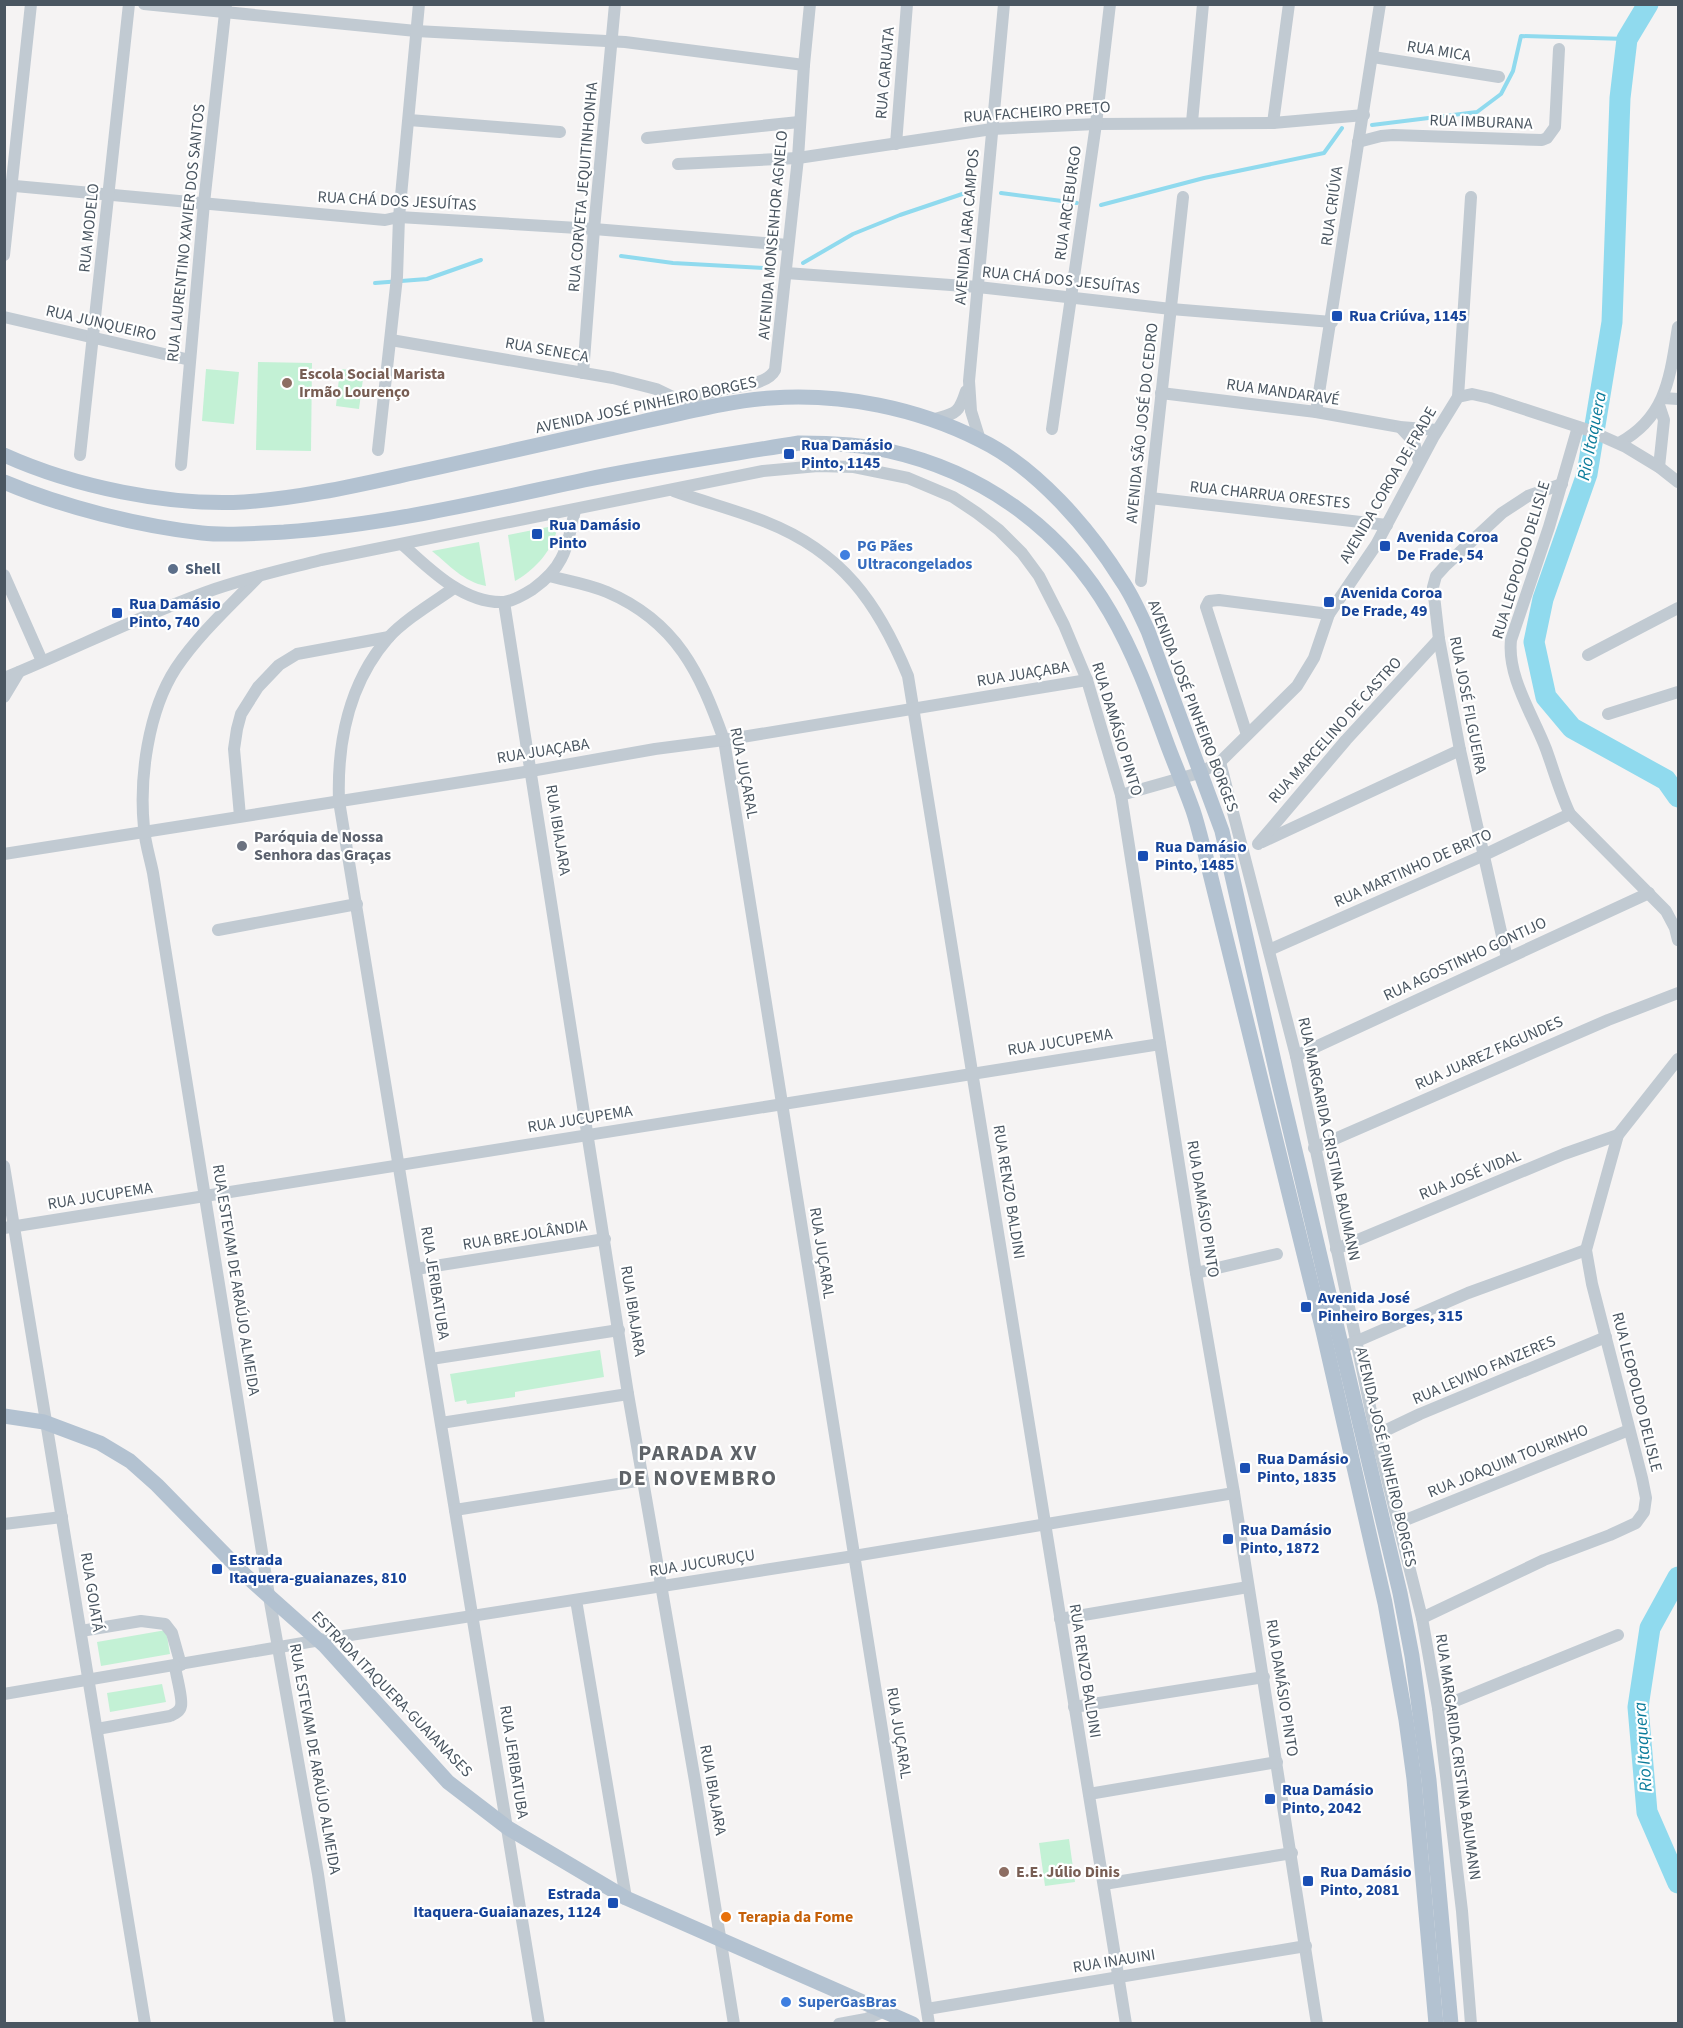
<svg xmlns="http://www.w3.org/2000/svg" width="1683" height="2028" font-family="'Source Sans 3',sans-serif">
<style>
.green{fill:#c3f1d5}
.lines{fill:none;stroke-linecap:round;stroke-linejoin:round}
.stream{stroke:#90daee;stroke-width:4}
.river{stroke:#90daee;stroke-width:21}
.minor{stroke:#c1cad2;stroke-width:12}
.major{stroke:#b3c2d1;stroke-width:15}
.transit-dot{fill:#1a4fb4;stroke:#fff;stroke-width:2}
.education-dot{fill:#8d6e63;stroke:#fff;stroke-width:2}
.shop-dot{fill:#3f7fe0;stroke:#fff;stroke-width:2}
.service-dot{fill:#5c6f8a;stroke:#fff;stroke-width:2}
.worship-dot{fill:#6b7280;stroke:#fff;stroke-width:2}
.food-dot{fill:#e8710a;stroke:#fff;stroke-width:2}
.labels{text-anchor:middle;dominant-baseline:central;stroke-width:4.5;stroke-linejoin:round;paint-order:stroke}
.street-label{font-size:16px;fill:#4a5661;stroke:#fff}
.transit-label{font-size:16px;font-weight:bold;fill:#164399;stroke:#fff;text-anchor:start}
.education-label{font-size:16px;font-weight:bold;fill:#785e54;stroke:#fff;text-anchor:start}
.shop-label{font-size:16px;font-weight:bold;fill:#366cbe;stroke:#fff;text-anchor:start}
.service-label{font-size:16px;font-weight:bold;fill:#4e5e75;stroke:#fff;text-anchor:start}
.worship-label{font-size:16px;font-weight:bold;fill:#5b616d;stroke:#fff;text-anchor:start}
.food-label{font-size:16px;font-weight:bold;fill:#c56008;stroke:#fff;text-anchor:start}
.water-label{font-size:18px;font-style:italic;fill:#0c7c9b;stroke:#fff}
.district-label{font-size:22px;font-weight:bold;letter-spacing:1.5px;fill:#5f6368;stroke:#fff}
</style>
<rect width="100%" height="100%" fill="#f5f3f3"/>
<g class="green">
<polygon points="258,362 312,363 311,451 256,450"/>
<polygon points="206,369 239,372 234,424 202,421"/>
<polygon points="340,369 364,371 359,409 336,406"/>
<path d="M558,525C554,549 536,569 515,581L508,535Z"/>
<path d="M479,542L486,586C464,582 449,565 432,551Z"/>
<polygon points="600,1350 604,1377 515,1392 515,1397 467,1404 466,1400 455,1402 450,1374"/>
<polygon points="166,1630 170,1654 101,1666 97,1642"/>
<polygon points="162,1684 166,1702 110,1712 107,1693"/>
<polygon points="1069,1839 1075,1882 1045,1886 1039,1843"/>
</g>
<g class="lines">
<g class="stream">
<polyline points="1372,125 1477,112 1501,94 1513,71 1521,36 1627,39"/>
<polyline points="1001,193 1077,203"/>
<polyline points="1101,205 1204,178 1324,153 1342,128"/>
<polyline points="621,256 673,263 764,268"/>
<polyline points="803,263 853,234 900,215 974,190"/>
<polyline points="375,283 427,279 481,260"/>
</g>
<g class="river">
<polyline points="1648,4 1627,39 1620,98 1612,322 1587,474 1543,599 1534,642 1546,697 1572,728 1666,780 1678,797"/>
<polyline points="1678,1577 1650,1628 1638,1707 1647,1812 1678,1883"/>
</g>
<g class="minor">
<polyline points="144,4 416,31 625,42 804,65"/>
<polyline points="1373,57 1499,77"/>
<polyline points="409,120 560,132"/>
<polyline points="1192,122 1203,4"/>
<polyline points="1273,123 1289,4"/>
<polyline points="647,138 799,122"/>
<polyline points="1358,142 1381,136 1393,135 1542,140 1547,138 1555,127 1559,49"/>
<polyline points="896,144 907,4"/>
<polyline points="678,164 798,158 992,129 1096,124 1273,123 1364,115"/>
<polyline points="4,185 385,220 399,217 594,229 788,245"/>
<polyline points="4,255 31,4"/>
<polyline points="786,273 978,287 1171,309 1332,322"/>
<polyline points="4,317 190,360"/>
<polyline points="391,340 613,378 656,389 685,403 686,408"/>
<polyline points="583,373 594,229 615,4"/>
<polyline points="1161,393 1316,412 1400,427 1437,430"/>
<polyline points="1458,397 1471,197"/>
<polyline points="1663,398 1678,399"/>
<path d="M685,403C695,398 706,393 717,391C733,386 767,386 775,370L798,158L804,65L810,4"/>
<polyline points="1316,412 1380,4"/>
<path d="M931,420C955,413 958,416 966,391"/>
<polyline points="1400,427 1414,442 1419,462"/>
<path d="M1578,427L1549,527L1511,640C1507,677 1533,715 1546,749C1554,771 1560,793 1570,814L1666,911L1675,928L1678,940"/>
<polyline points="1052,429 1096,124 1110,4"/>
<polyline points="980,440 971,411 969,381 1004,4"/>
<path d="M1619,443C1667,417 1670,376 1678,327"/>
<polyline points="378,450 397,277 399,217 419,4"/>
<polyline points="80,455 129,4"/>
<polyline points="181,465 204,203 226,4"/>
<polyline points="1659,467 1664,420 1659,405"/>
<path d="M674,491C704,502 736,510 766,522C842,552 878,603 908,676L1126,2024"/>
<polyline points="1150,498 1387,525"/>
<path d="M402,544C429,569 464,604 504,602C514,601 525,594 533,589C544,581 555,571 561,559C569,545 571,526 575,511"/>
<polyline points="4,575 42,661"/>
<path d="M259,576C230,606 199,634 176,668C148,711 139,778 144,828C145,843 150,858 153,873L270,1602L318,1874L340,2024"/>
<path d="M549,576C568,581 588,584 607,592C677,622 700,673 724,740L929,2024"/>
<polyline points="1141,581 1183,197"/>
<path d="M454,588C434,602 404,620 388,638C349,683 337,743 339,801L539,2024"/>
<polyline points="504,602 628,1394 695,1781 734,2024"/>
<polyline points="1588,655 1678,608"/>
<path d="M4,678C75,649 143,614 215,589C250,577 286,569 321,560L763,471L818,466L854,467L908,478L953,497L977,513L999,530L1022,553L1039,576L1064,625L1087,680L1121,795L1196,1273L1234,1493L1317,2024"/>
<polyline points="4,697 19,672"/>
<polyline points="1608,714 1678,692"/>
<polyline points="1247,735 1206,607 1209,601 1219,600 1329,614"/>
<polyline points="1220,762 1296,1056 1376,1435 1422,1618 1438,1708 1462,1911 1471,2024"/>
<polyline points="1121,795 1199,773 1220,762 1297,686 1314,658 1329,614 1376,545 1434,436 1458,397 1472,394 1490,398 1588,430 1626,447 1659,467 1678,482"/>
<polyline points="240,816 234,749 237,729 241,714 258,687 279,665 297,654 389,637"/>
<polyline points="1262,842 1460,750"/>
<polyline points="1258,844 1346,740 1439,639"/>
<polyline points="4,854 531,771 655,749 724,740 1087,680"/>
<polyline points="218,930 357,904"/>
<polyline points="1269,950 1482,856 1570,814"/>
<polyline points="1507,958 1460,750 1439,639 1433,587 1436,576 1446,565 1502,513 1528,496 1562,484"/>
<polyline points="1296,1056 1649,893"/>
<polyline points="1314,1148 1608,1020 1678,993"/>
<polyline points="4,1166 145,2024"/>
<polyline points="4,1228 1160,1044"/>
<polyline points="1336,1249 1564,1154 1618,1135"/>
<polyline points="416,1269 605,1239"/>
<polyline points="1196,1273 1277,1254"/>
<polyline points="1348,1345 1468,1293 1586,1250"/>
<polyline points="431,1359 619,1330"/>
<polyline points="441,1423 628,1394"/>
<polyline points="1376,1435 1420,1414 1606,1337"/>
<polyline points="455,1510 643,1480"/>
<polyline points="1398,1523 1629,1430"/>
<polyline points="4,1524 62,1517"/>
<polyline points="576,1600 626,1898"/>
<polyline points="1422,1618 1544,1560 1610,1535 1636,1523 1644,1512 1646,1498 1642,1478 1592,1284 1586,1250 1618,1135 1678,1059"/>
<polyline points="1060,1619 1248,1587"/>
<polyline points="81,1631 141,1621 165,1624 172,1633 181,1665"/>
<polyline points="4,1694 344,1636 854,1556 1234,1493"/>
<polyline points="1074,1707 1264,1677"/>
<polyline points="1438,1708 1618,1635"/>
<path d="M97,1729L170,1716C174,1714 180,1712 181,1706C183,1698 176,1676 175,1666"/>
<polyline points="1089,1794 1277,1762"/>
<polyline points="1104,1884 1292,1853"/>
<polyline points="927,2009 1306,1946"/>
<polyline points="839,2024 866,2019 885,2011"/>
</g>
<g class="major">
<path d="M4,455C75,487 168,506 244,502C307,498 370,482 431,469C501,453 571,437 641,422C684,413 728,401 771,398C842,393 917,408 980,440C1036,467 1089,528 1122,581C1133,597 1140,614 1148,631L1222,831L1278,1079L1400,1593L1412,1656L1429,1780L1451,2024"/>
<path d="M4,482C63,507 139,526 202,533C229,536 257,533 284,532C385,525 485,501 584,480C655,465 727,455 799,443C829,443 860,444 889,451C983,472 1062,529 1110,612C1134,653 1150,697 1166,741C1174,763 1183,783 1191,805C1197,820 1200,837 1205,853L1323,1331L1385,1603L1406,1720L1414,1779L1436,2024"/>
<polyline points="4,1416 44,1422 100,1443 130,1461 157,1485 244,1574 325,1646 448,1782 508,1828 626,1898 913,2024"/>
</g>
</g>
<g class="transit-dot">
<rect x="1331" y="310" width="12" height="12" rx="3"/>
<rect x="783" y="448" width="12" height="12" rx="3"/>
<rect x="531" y="528" width="12" height="12" rx="3"/>
<rect x="1379" y="540" width="12" height="12" rx="3"/>
<rect x="1323" y="596" width="12" height="12" rx="3"/>
<rect x="111" y="607" width="12" height="12" rx="3"/>
<rect x="1137" y="850" width="12" height="12" rx="3"/>
<rect x="1300" y="1301" width="12" height="12" rx="3"/>
<rect x="1239" y="1462" width="12" height="12" rx="3"/>
<rect x="1222" y="1533" width="12" height="12" rx="3"/>
<rect x="211" y="1563" width="12" height="12" rx="3"/>
<rect x="1264" y="1793" width="12" height="12" rx="3"/>
<rect x="1302" y="1875" width="12" height="12" rx="3"/>
<rect x="607" y="1897" width="12" height="12" rx="3"/>
</g>
<g class="education-dot">
<circle cx="287" cy="383" r="6"/>
<circle cx="1004" cy="1872" r="6"/>
</g>
<g class="shop-dot">
<circle cx="845" cy="555" r="6"/>
<circle cx="786" cy="2002" r="6"/>
</g>
<circle class="service-dot" cx="173" cy="569" r="6"/>
<circle class="worship-dot" cx="242" cy="846" r="6"/>
<circle class="food-dot" cx="726" cy="1917" r="6"/>
<g class="labels">
<g class="street-label">
<text transform="translate(1439 51) rotate(9)">RUA MICA</text>
<text transform="translate(885 73) rotate(-85)">RUA CARUATA</text>
<text transform="translate(1037 112) rotate(-4)">RUA FACHEIRO PRETO</text>
<text transform="translate(1481 122) rotate(2)">RUA IMBURANA</text>
<text transform="translate(583 187) rotate(-85)">RUA CORVETA JEQUITINHONHA</text>
<text transform="translate(397 201) rotate(3)">RUA CHÁ DOS JESUÍTAS</text>
<text transform="translate(1068 203) rotate(-82)">RUA ARCEBURGO</text>
<text transform="translate(1332 206) rotate(-82)">RUA CRIÚVA</text>
<text transform="translate(967 227) rotate(-85)">AVENIDA LARA CAMPOS</text>
<text transform="translate(89 228) rotate(-84)">RUA MODELO</text>
<text transform="translate(186 233) rotate(-84)">RUA LAURENTINO XAVIER DOS SANTOS</text>
<text transform="translate(773 235) rotate(-85)">AVENIDA MONSENHOR AGNELO</text>
<text transform="translate(1061 280) rotate(6)">RUA CHÁ DOS JESUÍTAS</text>
<text transform="translate(101 323) rotate(13)">RUA JUNQUEIRO</text>
<text transform="translate(547 350) rotate(10)">RUA SENECA</text>
<text transform="translate(1283 392) rotate(8)">RUA MANDARAVÉ</text>
<text transform="translate(646 405) rotate(-12)">AVENIDA JOSÉ PINHEIRO BORGES</text>
<text transform="translate(1142 423) rotate(-84)">AVENIDA SÃO JOSÉ DO CEDRO</text>
<text transform="translate(1388 485) rotate(-60)">AVENIDA COROA DE FRADE</text>
<text transform="translate(1270 495) rotate(6)">RUA CHARRUA ORESTES</text>
<text transform="translate(1521 560) rotate(-73)">RUA LEOPOLDO DELISLE</text>
<text transform="translate(1023 674) rotate(-9)">RUA JUAÇABA</text>
<text transform="translate(1468 705) rotate(79)">RUA JOSÉ FILGUEIRA</text>
<text transform="translate(1193 706) rotate(69)">AVENIDA JOSÉ PINHEIRO BORGES</text>
<text transform="translate(1117 729) rotate(73)">RUA DAMÁSIO PINTO</text>
<text transform="translate(1335 730) rotate(-48)">RUA MARCELINO DE CASTRO</text>
<text transform="translate(543 751) rotate(-9)">RUA JUAÇABA</text>
<text transform="translate(744 773) rotate(79)">RUA JUÇARAL</text>
<text transform="translate(558 830) rotate(81)">RUA IBIAJARA</text>
<text transform="translate(1413 868) rotate(-24)">RUA MARTINHO DE BRITO</text>
<text transform="translate(1465 959) rotate(-25)">RUA AGOSTINHO GONTIJO</text>
<text transform="translate(1060 1042) rotate(-9)">RUA JUCUPEMA</text>
<text transform="translate(1489 1053) rotate(-24)">RUA JUAREZ FAGUNDES</text>
<text transform="translate(580 1119) rotate(-9)">RUA JUCUPEMA</text>
<text transform="translate(1329 1139) rotate(78)">RUA MARGARIDA CRISTINA BAUMANN</text>
<text transform="translate(1470 1175) rotate(-22)">RUA JOSÉ VIDAL</text>
<text transform="translate(1009 1192) rotate(81)">RUA RENZO BALDINI</text>
<text transform="translate(100 1196) rotate(-9)">RUA JUCUPEMA</text>
<text transform="translate(1203 1209) rotate(81)">RUA DAMÁSIO PINTO</text>
<text transform="translate(525 1235) rotate(-9)">RUA BREJOLÂNDIA</text>
<text transform="translate(822 1253) rotate(81)">RUA JUÇARAL</text>
<text transform="translate(236 1280) rotate(81)">RUA ESTEVAM DE ARAÚJO ALMEIDA</text>
<text transform="translate(435 1283) rotate(81)">RUA JERIBATUBA</text>
<text transform="translate(633 1311) rotate(81)">RUA IBIAJARA</text>
<text transform="translate(1484 1370) rotate(-23)">RUA LEVINO FANZERES</text>
<text transform="translate(1637 1392) rotate(76)">RUA LEOPOLDO DELISLE</text>
<text transform="translate(1386 1457) rotate(77)">AVENIDA JOSÉ PINHEIRO BORGES</text>
<text transform="translate(1508 1461) rotate(-22)">RUA JOAQUIM TOURINHO</text>
<text transform="translate(702 1563) rotate(-9)">RUA JUCURUÇU</text>
<text transform="translate(92 1592) rotate(81)">RUA GOIATÁ</text>
<text transform="translate(1085 1671) rotate(81)">RUA RENZO BALDINI</text>
<text transform="translate(1282 1688) rotate(81)">RUA DAMÁSIO PINTO</text>
<text transform="translate(392 1694) rotate(46)">ESTRADA ITAQUERA-GUAIANASES</text>
<text transform="translate(899 1733) rotate(81)">RUA JUÇARAL</text>
<text transform="translate(1458 1757) rotate(82)">RUA MARGARIDA CRISTINA BAUMANN</text>
<text transform="translate(315 1759) rotate(80)">RUA ESTEVAM DE ARAÚJO ALMEIDA</text>
<text transform="translate(514 1762) rotate(81)">RUA JERIBATUBA</text>
<text transform="translate(713 1790) rotate(80)">RUA IBIAJARA</text>
<text transform="translate(1114 1961) rotate(-9)">RUA INAUINI</text>
</g>
<g class="transit-label">
<text x="1349" y="316">Rua Criúva, 1145</text>
<text x="801" y="445">Rua Damásio<tspan x="801" dy="18">Pinto, 1145</tspan></text>
<text x="549" y="525">Rua Damásio<tspan x="549" dy="18">Pinto</tspan></text>
<text x="1397" y="537">Avenida Coroa<tspan x="1397" dy="18">De Frade, 54</tspan></text>
<text x="1341" y="593">Avenida Coroa<tspan x="1341" dy="18">De Frade, 49</tspan></text>
<text x="129" y="604">Rua Damásio<tspan x="129" dy="18">Pinto, 740</tspan></text>
<text x="1155" y="847">Rua Damásio<tspan x="1155" dy="18">Pinto, 1485</tspan></text>
<text x="1318" y="1298">Avenida José<tspan x="1318" dy="18">Pinheiro Borges, 315</tspan></text>
<text x="1257" y="1459">Rua Damásio<tspan x="1257" dy="18">Pinto, 1835</tspan></text>
<text x="1240" y="1530">Rua Damásio<tspan x="1240" dy="18">Pinto, 1872</tspan></text>
<text x="229" y="1560">Estrada<tspan x="229" dy="18">Itaquera-guaianazes, 810</tspan></text>
<text x="1282" y="1790">Rua Damásio<tspan x="1282" dy="18">Pinto, 2042</tspan></text>
<text x="1320" y="1872">Rua Damásio<tspan x="1320" dy="18">Pinto, 2081</tspan></text>
<text x="601" y="1894" text-anchor="end">Estrada<tspan x="601" dy="18">Itaquera-Guaianazes, 1124</tspan></text>
</g>
<g class="education-label">
<text x="299" y="374">Escola Social Marista<tspan x="299" dy="18">Irmão Lourenço</tspan></text>
<text x="1016" y="1872">E.E. Júlio Dinis</text>
</g>
<g class="shop-label">
<text x="857" y="546">PG Pães<tspan x="857" dy="18">Ultracongelados</tspan></text>
<text x="798" y="2002">SuperGasBras</text>
</g>
<g class="service-label">
<text x="185" y="569">Shell</text>
</g>
<g class="worship-label">
<text x="254" y="837">Paróquia de Nossa<tspan x="254" dy="18">Senhora das Graças</tspan></text>
</g>
<g class="food-label">
<text x="738" y="1917">Terapia da Fome</text>
</g>
<g class="water-label">
<text transform="translate(1592 436) rotate(-79)">Rio Itaquera</text>
<text transform="translate(1643 1747) rotate(-94)">Rio Itaquera</text>
</g>
<g class="district-label">
<text x="698" y="1453">PARADA XV<tspan x="698" dy="25">DE NOVEMBRO</tspan></text>
</g>
</g>
<rect width="1683" height="2028" fill="none" stroke="#4a5661" stroke-width="12"/>
</svg>
